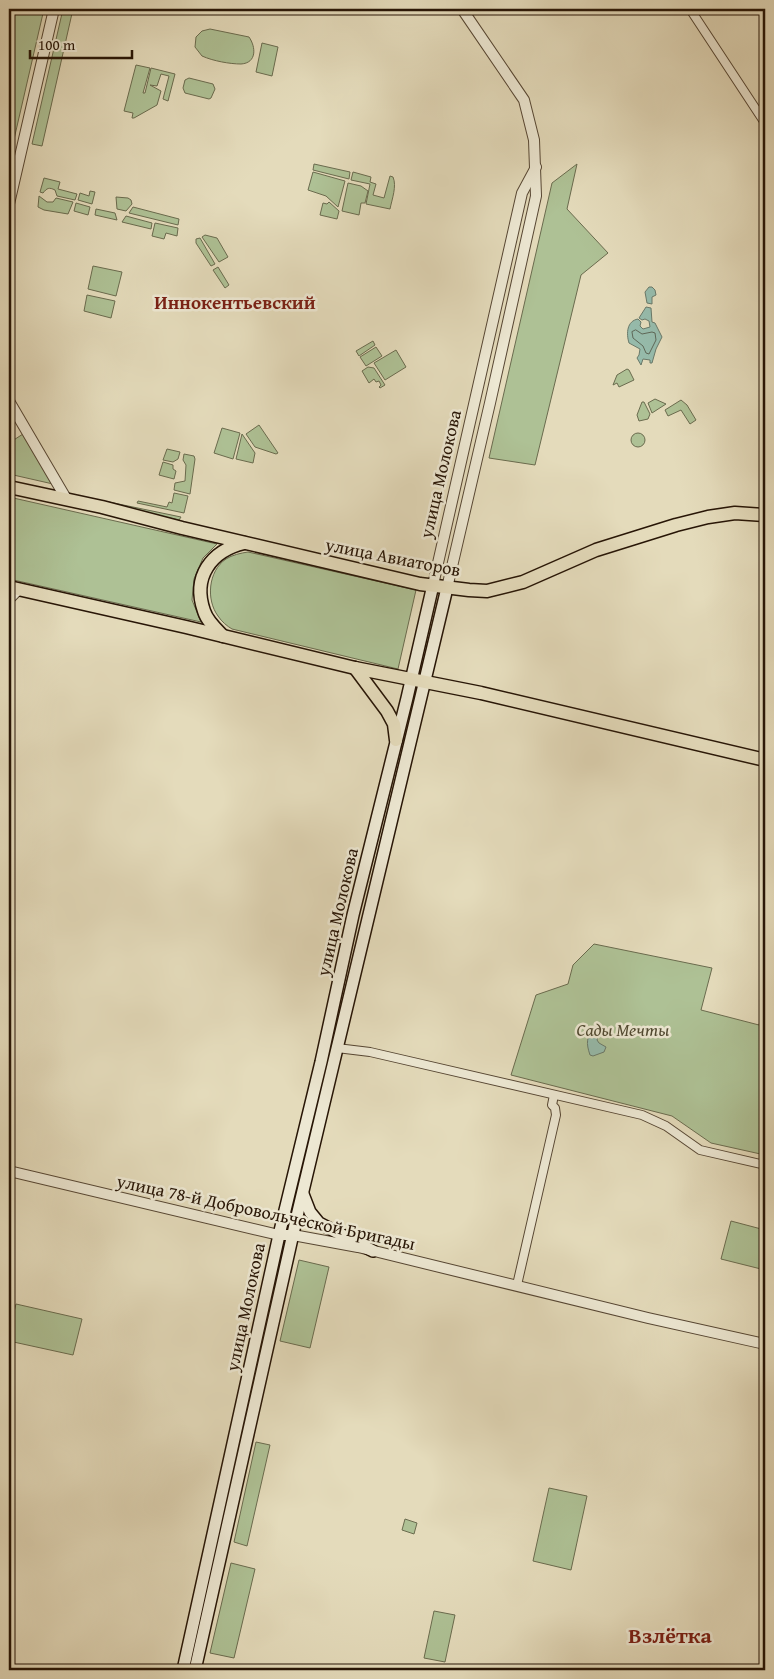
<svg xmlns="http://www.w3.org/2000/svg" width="774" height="1679" font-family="'Gentium Book Plus',serif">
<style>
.green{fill:#aec195;stroke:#6a6b4e}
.water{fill:#96bbab;stroke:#6a7969}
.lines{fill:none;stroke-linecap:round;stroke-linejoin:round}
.shore{stroke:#5e6858;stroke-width:1}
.minor-casing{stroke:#564633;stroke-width:10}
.tertiary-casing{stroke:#564633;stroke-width:12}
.secondary-casing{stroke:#271506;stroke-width:14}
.primary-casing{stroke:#271506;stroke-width:15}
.minor{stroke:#ede8d3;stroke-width:8}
.tertiary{stroke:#ede8d3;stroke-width:10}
.secondary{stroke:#ede8d3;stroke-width:11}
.primary{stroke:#e4dbbb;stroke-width:12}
.labels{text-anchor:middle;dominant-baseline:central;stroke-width:5;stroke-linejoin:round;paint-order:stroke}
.street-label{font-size:18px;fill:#271506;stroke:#ede8d3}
.park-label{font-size:18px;font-style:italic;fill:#504931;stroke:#ede8d3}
.neighbourhood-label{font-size:19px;font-weight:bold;fill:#7a1f14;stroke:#ede8d3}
.district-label{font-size:22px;font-weight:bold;fill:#7a1f14;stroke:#ede8d3}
</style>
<rect width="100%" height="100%" fill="#e4dbbb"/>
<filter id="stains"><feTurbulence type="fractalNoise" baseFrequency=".004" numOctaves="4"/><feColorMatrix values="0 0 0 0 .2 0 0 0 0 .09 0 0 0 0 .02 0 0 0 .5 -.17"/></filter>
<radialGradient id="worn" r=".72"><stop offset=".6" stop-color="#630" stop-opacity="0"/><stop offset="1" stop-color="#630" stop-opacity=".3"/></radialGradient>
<g class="green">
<polygon points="15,9 44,9 9,161 9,35"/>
<polygon points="63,9 73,9 42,146 32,144"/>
<path d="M210,29L249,37C256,47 257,63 241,64C230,64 213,61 202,56L195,47L196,37L202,31Z"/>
<polygon points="262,43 278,47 272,76 256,72"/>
<polygon points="136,65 150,68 143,93 145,93 151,68 175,74 168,101 163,99 169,76 161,74 157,86 150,85 161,91 157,105 134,118 132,118 133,113 124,111"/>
<polygon points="189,78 213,84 215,89 211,98 209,99 185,93 183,88 185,80"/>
<polygon points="314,164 350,172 349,179 313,170"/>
<polygon points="577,164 567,209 608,253 581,275 535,465 489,458 552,183"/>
<polygon points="313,172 345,181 338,207 326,196 308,190"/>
<path d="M353,172L371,177L370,182L376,184L373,195L384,198L390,176L393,177C397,186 392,199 390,209L366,204L370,184L351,180Z"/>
<path d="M44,178L60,182L58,189L77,194L75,200L57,196L55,190C49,187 47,188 43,193L40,192Z"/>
<polygon points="348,183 361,186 368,191 365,203 361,203 359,215 342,211"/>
<polygon points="90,191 95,192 92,204 78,200 80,193 89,196"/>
<polygon points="39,196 47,202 53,202 56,198 73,202 68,214 44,210 38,207"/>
<polygon points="116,197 128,198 131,200 132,204 126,211 117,209"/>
<polygon points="329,202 339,211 337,219 320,215 323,203 327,204"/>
<polygon points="76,203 90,207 88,215 74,211"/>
<polygon points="133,207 179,219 178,225 129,213"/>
<polygon points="96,209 115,213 117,220 95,215"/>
<polygon points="126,216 152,223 151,229 122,222"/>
<polygon points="155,223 178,228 177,236 166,233 164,239 152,236"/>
<polygon points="205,235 217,238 228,257 219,262 202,237"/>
<polygon points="200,238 215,264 211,266 196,243 196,239"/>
<polygon points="93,266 122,272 116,296 88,289"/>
<polygon points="218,267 229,285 225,288 213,270"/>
<polygon points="87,295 115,301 111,318 84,311"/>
<polygon points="373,341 375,345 359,356 356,351"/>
<polygon points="376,347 382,356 366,366 360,357"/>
<polygon points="396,350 406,367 385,380 374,363"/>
<polygon points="368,367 374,368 385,385 380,388 379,387 381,385 379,381 376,382 374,379 369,383 362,371"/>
<polygon points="627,369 629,370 634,380 619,387 617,383 613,385 617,375"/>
<polygon points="655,399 666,404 652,413 648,403"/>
<polygon points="681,400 687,405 696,420 690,424 681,410 668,416 665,410"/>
<polygon points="642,402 644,402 650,414 648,419 639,421 637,415"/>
<polygon points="259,425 278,453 276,454 255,447 246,434"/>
<polygon points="222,428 240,433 233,459 214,453"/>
<circle cx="638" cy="440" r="7"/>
<polygon points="23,434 53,484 9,474 9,443"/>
<polygon points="242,434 255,453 253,463 236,459"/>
<polygon points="167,449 180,452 178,459 173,462 163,460"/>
<polygon points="184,454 194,456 195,459 190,494 174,490 175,483 185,481 186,465 183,460"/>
<polygon points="163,462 173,465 173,469 176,471 174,479 159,475"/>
<polygon points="174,493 188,496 184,513 137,503 138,501 167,507 169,502 172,503"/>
<polygon points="9,497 217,544 203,558 194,579 192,600 201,622 9,579"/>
<polygon points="109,502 181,517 179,520 110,505"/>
<path d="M248,552L416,590L398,669L232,629C227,626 222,622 218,616C206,600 208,571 226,559C232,555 241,553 248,552Z"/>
<polygon points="594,944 712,968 701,1010 759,1025 765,1001 765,1155 711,1143 672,1116 511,1075 536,995 568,984 573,965"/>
<polygon points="731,1221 765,1230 765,1270 721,1259"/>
<polygon points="299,1260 329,1267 310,1348 280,1341"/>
<polygon points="16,1304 82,1319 73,1355 9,1341 9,1332"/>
<polygon points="256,1442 270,1445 247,1546 234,1542"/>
<polygon points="549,1488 587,1496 571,1570 533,1561"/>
<polygon points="405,1519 417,1523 414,1534 402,1530"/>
<polygon points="231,1563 255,1569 234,1658 210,1653"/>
<polygon points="434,1611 455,1615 445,1662 424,1658"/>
</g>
<g class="water">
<polygon points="649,287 652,287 655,290 656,295 652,297 652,304 647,303 645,292"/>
<path d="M646,307L651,308L652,322L655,323L662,337L656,349L652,363H650V360L643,359L641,365L637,358L639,355L640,349L629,343C626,333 627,321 638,319L641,322L640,326L643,329L650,327L649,321L645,319L642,320L639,318Z"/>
<path d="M595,1027L601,1028L597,1040L599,1043L606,1047L604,1052L593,1056L590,1055C586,1043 586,1037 595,1027Z"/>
</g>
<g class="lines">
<polygon class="shore" points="636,330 642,334 652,332 655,333 656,340 649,354 646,353 643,346 633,338 632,332"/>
<defs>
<g id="minor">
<polyline points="690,9 765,123"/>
<polyline points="337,1048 370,1052 642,1115 666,1126 700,1150 765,1165"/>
<polyline points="517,1285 556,1115 555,1108 552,1105 554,1095"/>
<polyline points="764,1670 765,1663"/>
</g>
<g id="tertiary">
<polyline points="9,204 54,9"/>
<polyline points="9,401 67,500"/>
<polyline points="433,585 522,193 536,167"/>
<polyline points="447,588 490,403 536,196 534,140 524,100 462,9"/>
<polyline points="9,599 19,589"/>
<polyline points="9,1171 279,1235 293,1235 358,1247 648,1318 765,1344"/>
</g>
<g id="secondary">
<polyline points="303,1194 310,1212 319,1223 373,1251"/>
<polyline points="183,1670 279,1235 321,1062 353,915 407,698 433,585"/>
<polyline points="195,1670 297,1216 447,588"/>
</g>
<g id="primary">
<polyline points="9,487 102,507 182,528 420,584 469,590 487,591 523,582 596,550 676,525 708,517 735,513 765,515"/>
<polyline points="9,587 186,627 355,668 481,693 765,760"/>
<path d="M223,636C216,629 207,621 204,611C192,577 211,551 244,543"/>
<polyline points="355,668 387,711 394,724 396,740"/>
</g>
</defs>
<use href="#minor" class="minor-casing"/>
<use href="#tertiary" class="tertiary-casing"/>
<use href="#secondary" class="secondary-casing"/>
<use href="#primary" class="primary-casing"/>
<use href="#minor" class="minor"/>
<use href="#tertiary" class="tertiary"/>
<use href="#secondary" class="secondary"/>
<use href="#primary" class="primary"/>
</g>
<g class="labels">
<g class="street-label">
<text transform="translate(440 474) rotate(-77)">улица Молокова</text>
<text transform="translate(393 557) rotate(11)">улица Авиаторов</text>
<text transform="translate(337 912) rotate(-77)">улица Молокова</text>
<text transform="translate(266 1212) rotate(12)">улица 78-й Добровольческой Бригады</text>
<text transform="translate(245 1307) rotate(-78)">улица Молокова</text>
</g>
<g class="park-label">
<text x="623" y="1029">Сады Мечты</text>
</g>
<g class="neighbourhood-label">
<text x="235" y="302">Иннокентьевский</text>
</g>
<g class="district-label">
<text x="670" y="1635">Взлётка</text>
</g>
</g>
<rect width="774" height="1679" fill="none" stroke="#e4dbbb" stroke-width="30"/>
<rect x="10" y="10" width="754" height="1659" fill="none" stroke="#271506" stroke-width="2.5"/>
<rect x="15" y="15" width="744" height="1649" fill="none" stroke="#271506"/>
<path d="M30 50v8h102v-8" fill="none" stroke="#271506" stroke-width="2.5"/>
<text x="38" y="50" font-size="15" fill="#271506" stroke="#ede8d3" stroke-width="4" paint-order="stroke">100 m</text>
<rect width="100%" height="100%" filter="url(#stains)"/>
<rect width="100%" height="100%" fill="url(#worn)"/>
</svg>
